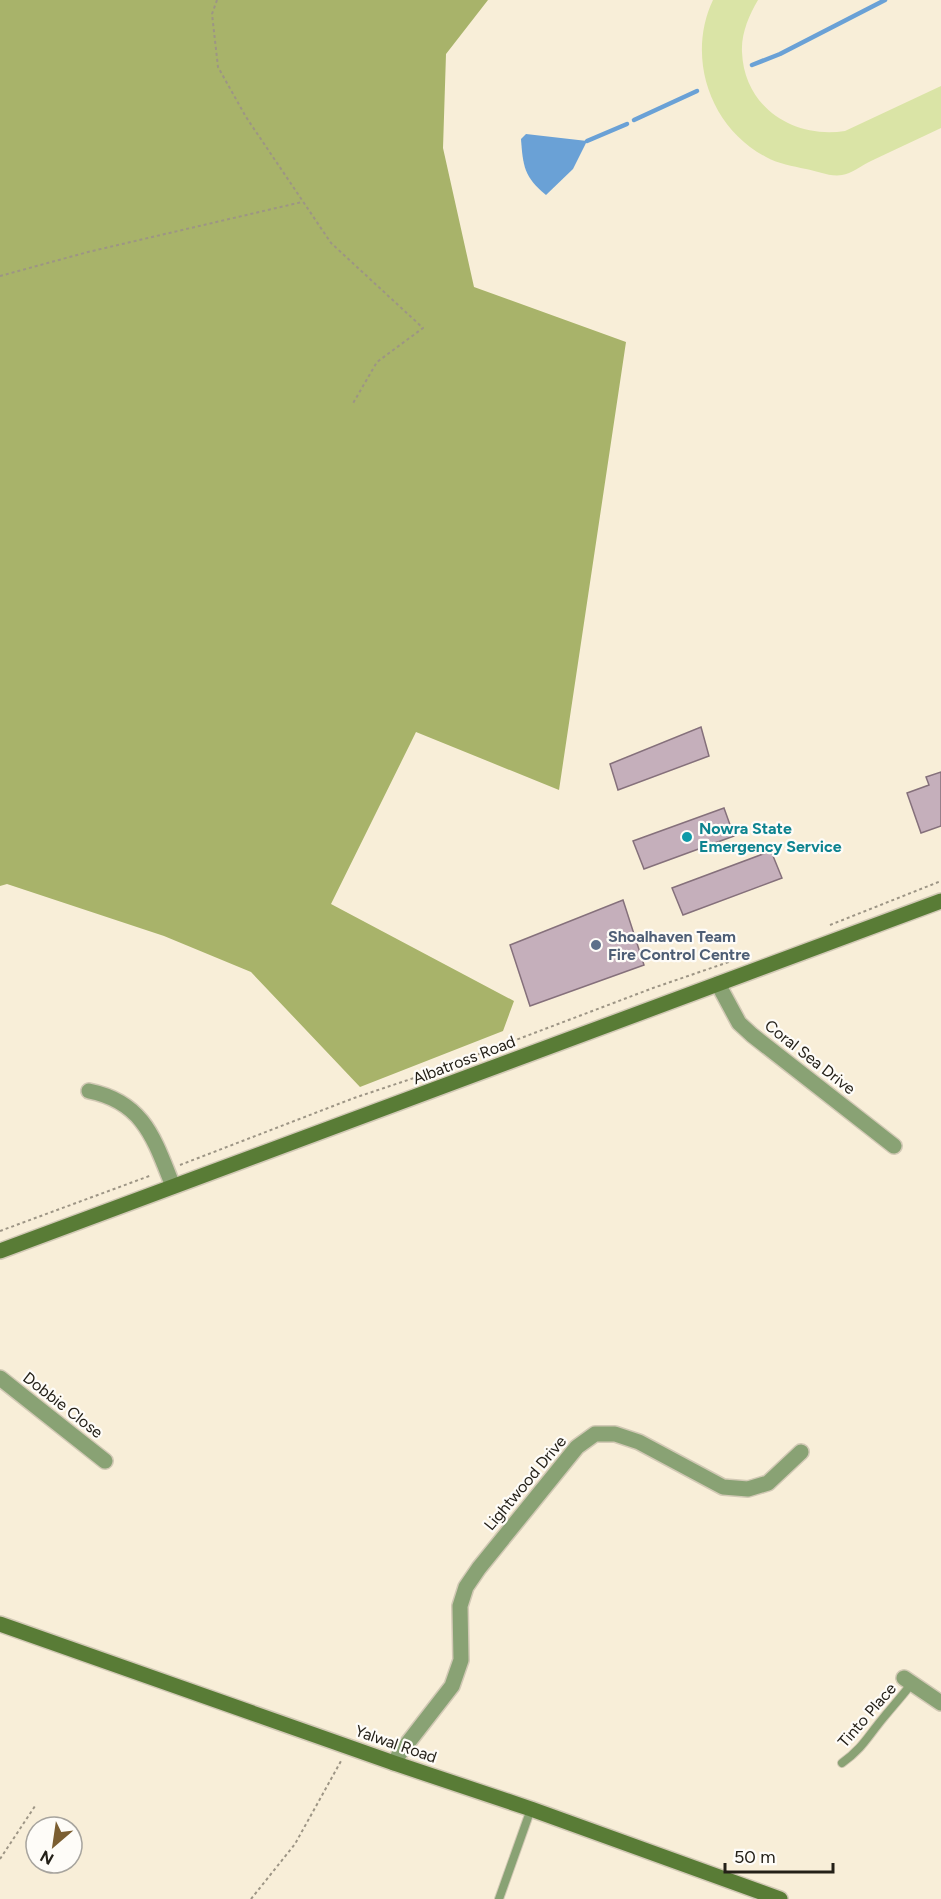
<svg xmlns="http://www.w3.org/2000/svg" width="941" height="1899" font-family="Figtree,sans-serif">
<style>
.green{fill:#dae4a6}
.forest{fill:#a8b36a}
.water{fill:#6aa1d6}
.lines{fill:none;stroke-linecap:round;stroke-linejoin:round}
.stream{stroke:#6aa1d6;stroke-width:4.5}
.building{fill:#c5afbb;stroke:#85707b;stroke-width:1.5}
.lane-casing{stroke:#d2c9b5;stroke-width:10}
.street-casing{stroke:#d2c9b5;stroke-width:18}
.secondary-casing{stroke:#d2c9b5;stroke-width:18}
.path{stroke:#9d9585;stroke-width:2;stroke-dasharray:3 3;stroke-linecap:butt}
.lane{stroke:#89a274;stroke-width:8}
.street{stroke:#89a274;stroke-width:15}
.secondary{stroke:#597c36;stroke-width:15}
.culture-dot{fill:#0f9aa8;stroke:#fefcf8;stroke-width:2}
.service-dot{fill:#5c6f8a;stroke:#fefcf8;stroke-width:2}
.labels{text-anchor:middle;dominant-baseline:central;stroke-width:4.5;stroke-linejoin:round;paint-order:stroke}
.culture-label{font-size:16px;font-weight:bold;fill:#0d838f;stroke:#fefcf8;text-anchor:start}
.service-label{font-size:16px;font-weight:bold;fill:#4e5e75;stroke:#fefcf8;text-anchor:start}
.street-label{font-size:16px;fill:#242018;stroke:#fefcf8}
</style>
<rect width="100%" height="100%" fill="#f8eed8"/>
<path class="green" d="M713,0H758C749,15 741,34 742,52C744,107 793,139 845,131L941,86V128C918,139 894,150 871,161C862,165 851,174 842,175C830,177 817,171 806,169C792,166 779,164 766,157C710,128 686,57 713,0Z"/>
<polygon class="forest" points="0,0 488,0 446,54 443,148 474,287 626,342 559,790 416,732 331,904 514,1001 503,1031 360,1087 251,972 164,936 7,884 0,886"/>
<path class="water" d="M526,134L587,141L573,169L546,195C524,177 523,166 521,139Z"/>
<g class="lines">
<g class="stream">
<polyline points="752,65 780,54 885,0"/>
<polyline points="634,120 697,91"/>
<polyline points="587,141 627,124"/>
</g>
</g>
<g class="building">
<polygon points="701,727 709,756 618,790 610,764"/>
<polygon points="941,772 941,826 921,833 907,793 929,785 926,777"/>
<polygon points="724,808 734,836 644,869 633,841"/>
<polygon points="771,851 782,878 683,915 672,888"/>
<polygon points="623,900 644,965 530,1006 510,945"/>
</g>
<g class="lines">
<defs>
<g id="lane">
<path d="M842,1763C863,1748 868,1736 884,1717C893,1706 903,1695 912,1683"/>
<polyline points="499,1899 531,1809"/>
</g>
<g id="street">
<polyline points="718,984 739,1023 752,1035 894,1146"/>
<path d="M89,1091C144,1102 154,1139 173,1186"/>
<polyline points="0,1378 105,1461"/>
<polyline points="904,1678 941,1703"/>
<polyline points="394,1763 400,1753 452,1686 461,1660 460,1606 466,1587 479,1568 577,1447 595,1434 615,1434 639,1442 723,1487 748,1489 768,1483 801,1452"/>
</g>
<g id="secondary">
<polyline points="0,1251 941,901"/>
<polyline points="0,1624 394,1763 531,1809 780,1899"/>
</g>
</defs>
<use href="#lane" class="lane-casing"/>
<use href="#street" class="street-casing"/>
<use href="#secondary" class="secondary-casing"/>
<g class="path">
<polyline points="217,0 212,14 218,67 246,117 331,243 423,328 377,362 352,405"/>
<polyline points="0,276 88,252 302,202"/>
<polyline points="830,925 941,881"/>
<polyline points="180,1165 354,1098 426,1074 653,988 752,954"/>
<polyline points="0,1231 152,1175"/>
<polyline points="0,1859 35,1806"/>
<polyline points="251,1899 295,1844 341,1761"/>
</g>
<use href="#lane" class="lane"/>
<use href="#street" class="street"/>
<use href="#secondary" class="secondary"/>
</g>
<circle class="culture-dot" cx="687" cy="837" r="6"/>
<circle class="service-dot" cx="596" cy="945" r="6"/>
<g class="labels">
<g class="culture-label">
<text x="699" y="828">Nowra State<tspan x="699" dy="18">Emergency Service</tspan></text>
</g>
<g class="service-label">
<text x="608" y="936">Shoalhaven Team<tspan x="608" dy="18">Fire Control Centre</tspan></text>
</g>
<g class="street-label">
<text transform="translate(810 1057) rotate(38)">Coral Sea Drive</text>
<text transform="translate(464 1060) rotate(-21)">Albatross Road</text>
<text transform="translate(63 1405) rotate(38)">Dobbie Close</text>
<text transform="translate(525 1483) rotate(-50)">Lightwood Drive</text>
<text transform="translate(867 1715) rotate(-49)">Tinto Place</text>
<text transform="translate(396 1744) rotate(19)">Yalwal Road</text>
</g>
</g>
<g transform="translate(54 1845) rotate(209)"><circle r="28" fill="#fefcf8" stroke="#a7a49e" stroke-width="1.5"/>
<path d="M0-4.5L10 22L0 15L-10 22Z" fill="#7b5e31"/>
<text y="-9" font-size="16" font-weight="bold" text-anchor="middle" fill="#242018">N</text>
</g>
<path d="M725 1863v9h108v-9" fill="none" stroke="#242018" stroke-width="3"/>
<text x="734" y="1863" font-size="18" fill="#242018" stroke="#fefcf8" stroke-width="4.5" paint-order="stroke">50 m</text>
</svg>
